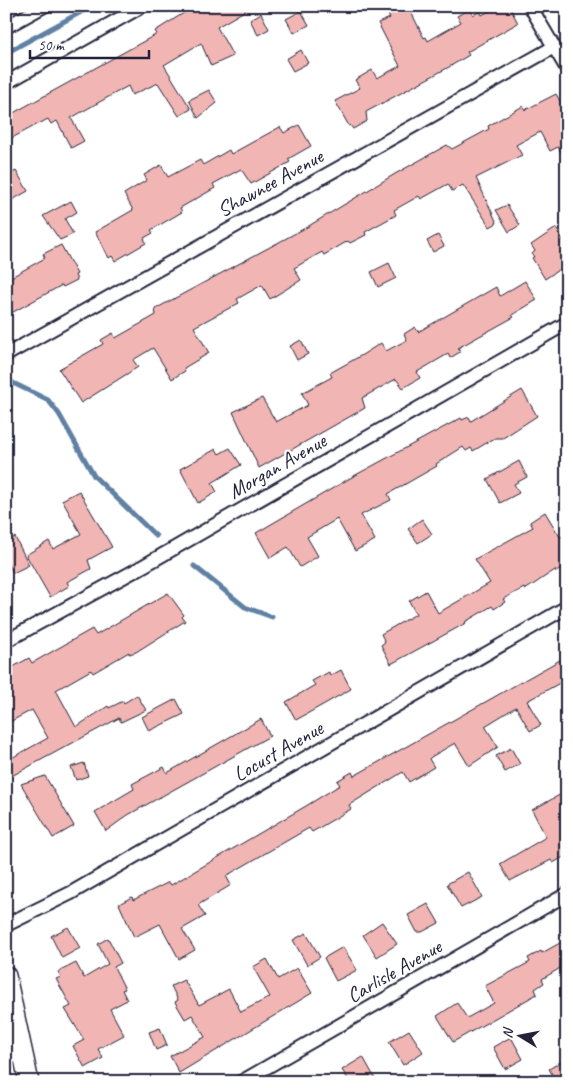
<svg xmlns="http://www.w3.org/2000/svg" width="573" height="1088" font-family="Caveat,sans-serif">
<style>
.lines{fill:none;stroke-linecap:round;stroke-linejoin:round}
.stream{stroke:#6181a3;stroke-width:5}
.building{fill:#f1b6b3;stroke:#22223b}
.street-casing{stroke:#22223b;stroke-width:16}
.secondary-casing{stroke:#22223b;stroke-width:22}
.street{stroke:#fff;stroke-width:12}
.secondary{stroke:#fff;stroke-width:19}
.labels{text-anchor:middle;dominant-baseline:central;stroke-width:4.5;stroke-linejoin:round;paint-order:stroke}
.street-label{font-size:21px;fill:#22223b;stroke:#fff}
</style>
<rect width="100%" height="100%" fill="#fff"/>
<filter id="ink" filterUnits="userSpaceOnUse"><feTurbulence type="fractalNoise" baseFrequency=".02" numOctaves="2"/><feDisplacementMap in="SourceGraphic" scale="10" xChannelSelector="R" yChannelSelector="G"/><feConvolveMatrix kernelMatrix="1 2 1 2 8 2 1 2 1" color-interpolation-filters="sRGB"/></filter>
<g filter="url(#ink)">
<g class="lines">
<g class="stream">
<polyline points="6,53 92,6"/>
<polyline points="9,379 13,383 48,400 59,414 94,476 156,536"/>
<polyline points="194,566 245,607 272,617"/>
</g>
</g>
<g class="building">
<polygon points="195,6 253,6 217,27 233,56 211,66 201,43 164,65 191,109 179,116 158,83 132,95 128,86 71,118 84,141 71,148 57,121 51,124 48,119 6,141 6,117 157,34 155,31"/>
<polygon points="392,6 408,6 424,38 426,37 428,41 461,22 457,16 470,9 473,15 480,11 482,15 498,6 509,6 518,23 467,52 469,55 449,67 366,112 367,121 353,129 350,125 349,126 335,101 360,88 355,80 372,70 377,78 400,66 378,23 390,18 385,10"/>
<polygon points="301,11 309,25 294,33 286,19"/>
<polygon points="261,13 269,29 258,35 250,20"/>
<polygon points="301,50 308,63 293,71 286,59"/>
<polygon points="209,90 217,103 198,118 189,100"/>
<polygon points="556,94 567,113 567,163 558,147 550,151 540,132 516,145 522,155 476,178 497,223 490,227 463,185 452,191 448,184 421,199 419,196 394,210 396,215 365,232 366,235 350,243 348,241 324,255 322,252 294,268 301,280 270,299 262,285 237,299 239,303 194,327 209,353 184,368 185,371 172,379 153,348 133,360 138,367 81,403 59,369 103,344 101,340 113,333 115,338 119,336 156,315 155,309 307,227 395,174 447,145 452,149 489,129 488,126 523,106 525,110"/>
<polygon points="299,125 311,146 288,159 290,162 251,184 241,169 213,184 215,188 180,208 182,212 151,230 153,233 144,238 146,243 115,261 112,256 109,258 95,232 133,210 124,194 147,180 144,175 161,165 168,177 200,160 203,165 229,150 231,154 280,127 284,133"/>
<polygon points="16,171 28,191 12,200 6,190 6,176"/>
<polygon points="71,201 77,212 65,219 73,234 60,240 43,216"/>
<polygon points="507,205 520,225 509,232 496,210"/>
<polygon points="556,228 567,247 567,264 545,279 532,258 534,257 532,254 535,251 531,245"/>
<polygon points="438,235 444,246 433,252 427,241"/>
<polygon points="61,245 77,274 75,275 77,280 63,287 62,285 6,316 6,280 45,258 43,254"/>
<polygon points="389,263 396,278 378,287 371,272"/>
<polygon points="525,281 537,300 512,315 514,317 458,348 460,352 450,358 448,354 417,372 420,378 403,388 396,379 362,398 365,408 259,468 233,412 262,398 276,422 308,405 302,393 332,377 330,373 362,355 381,343 386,351 407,340 404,334 415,327 418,332 496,287 500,296"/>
<polygon points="301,340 308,354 297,360 290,346"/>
<polygon points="522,390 537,416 503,438 495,438 473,451 471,448 466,451 463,447 436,464 437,466 388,494 391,500 361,515 375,540 355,551 337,519 307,537 318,556 300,567 288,547 270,558 256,533 352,477 461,418 462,420 469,417 471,421"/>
<polygon points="230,448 241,465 212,483 217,492 198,503 180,469 216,449 219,454"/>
<polygon points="519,461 527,477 514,484 519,493 500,503 487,479"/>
<polygon points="79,491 112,547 88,560 91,569 67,582 69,586 50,597 26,555 49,541 53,549 81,534 62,500"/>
<polygon points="545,512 560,537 567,534 567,566 556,572 555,570 525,590 524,588 503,599 505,602 494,609 492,606 465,622 466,623 391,664 381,645 385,642 381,634 416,614 409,601 426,591 438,613 490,583 475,559 533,527 530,522"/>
<polygon points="422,519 432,534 418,543 408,529"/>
<polygon points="15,537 29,565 13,573 6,560 6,542"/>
<polygon points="168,593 184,615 182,617 185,621 136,652 129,654 129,652 93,673 91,670 56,690 76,727 108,706 109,708 123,701 124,703 137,695 146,710 121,722 119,718 6,779 6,761 48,738 32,710 6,724 6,671 29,658 32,663 92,629 96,635"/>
<polygon points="567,656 567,679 527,701 541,725 530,731 516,707 485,726 498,747 469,766 455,743 431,757 429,759 434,767 409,782 403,772 349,805 351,809 312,832 309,828 226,876 231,885 198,905 205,916 182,929 195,950 179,959 160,924 134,937 119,904 132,897 133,900 169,882 171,885 306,806 340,785 337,781 352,772 354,776"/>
<polygon points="341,670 351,689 296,720 286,702 315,685 312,681 329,672 330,676"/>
<polygon points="176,699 184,714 149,731 142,717"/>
<polygon points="261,719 270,736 128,815 106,831 95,812 134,789 132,784 164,767 167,773"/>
<polygon points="511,748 520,764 505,772 496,756"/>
<polygon points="84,763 88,776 76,780 71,767"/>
<polygon points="45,776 74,826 53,838 21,784"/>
<polygon points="567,791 567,855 553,863 551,860 510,881 500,864 546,837 532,810"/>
<polygon points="468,872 482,897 461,908 447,884"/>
<polygon points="428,904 439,923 422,932 417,932 408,915"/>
<polygon points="382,922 397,944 377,957 363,935"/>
<polygon points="68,927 80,948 62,958 51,936"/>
<polygon points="306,933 320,957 307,965 293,940"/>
<polygon points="108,938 121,963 114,967 125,989 122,990 127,1000 110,1009 124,1035 98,1049 103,1058 85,1068 73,1046 84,1040 65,1009 71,1006 56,979 61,977 58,972 76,963 84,978 108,964 98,944"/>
<polygon points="567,939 567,964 542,979 544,983 535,989 537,994 453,1042 437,1016 457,1003 467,1018 494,1003 485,986 530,962 528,958 541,951 542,953"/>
<polygon points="343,947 357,970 336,981 324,958"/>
<polygon points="267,959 278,979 297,968 312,993 179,1073 170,1056 205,1037 192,1015 185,1019 175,1002 178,1000 171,986 184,980 199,1005 229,989 241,1012 270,997 253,967"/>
<polygon points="160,1028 167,1045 156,1050 149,1032"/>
<polygon points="409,1030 423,1052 403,1065 389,1042"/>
<polygon points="511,1037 523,1059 505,1069 493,1047"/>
<polygon points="363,1057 377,1082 350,1082 342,1070"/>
<polygon points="562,1061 567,1068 567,1082 557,1082 549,1069"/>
</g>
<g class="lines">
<defs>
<g id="street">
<polyline points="530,6 567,69"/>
<polyline points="6,27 44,6"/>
<polyline points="6,83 142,6"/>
<polyline points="6,355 554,47"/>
<polyline points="6,641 138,569 567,323"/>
<polyline points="6,925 71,893 567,607"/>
<polyline points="6,1060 22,1051"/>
<polyline points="241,1082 567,894"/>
</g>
<polyline id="secondary" points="6,976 29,1082"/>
</defs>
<use href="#street" class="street-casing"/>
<use href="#secondary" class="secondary-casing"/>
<use href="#street" class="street"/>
<use href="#secondary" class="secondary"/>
</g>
</g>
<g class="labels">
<g class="street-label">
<text transform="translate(270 183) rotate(-29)">Shawnee Avenue</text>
<text transform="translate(277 466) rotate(-30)">Morgan Avenue</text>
<text transform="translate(278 751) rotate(-30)">Locust Avenue</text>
<text transform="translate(394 971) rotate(-30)">Carlisle Avenue</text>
</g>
</g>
<rect width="573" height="1088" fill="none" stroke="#fff" stroke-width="25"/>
<rect x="12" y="12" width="548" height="1063" fill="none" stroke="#22223b" stroke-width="2" filter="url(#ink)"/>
<g transform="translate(520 1036) rotate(280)" stroke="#ffffff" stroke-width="4" paint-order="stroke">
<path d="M0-4L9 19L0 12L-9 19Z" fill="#22223b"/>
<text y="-8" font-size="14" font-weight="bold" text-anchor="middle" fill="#22223b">N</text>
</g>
<path d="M30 50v8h119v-8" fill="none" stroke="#22223b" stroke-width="2.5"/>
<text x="38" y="50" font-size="15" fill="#22223b" stroke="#ffffff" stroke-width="4" paint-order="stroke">50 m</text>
</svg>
